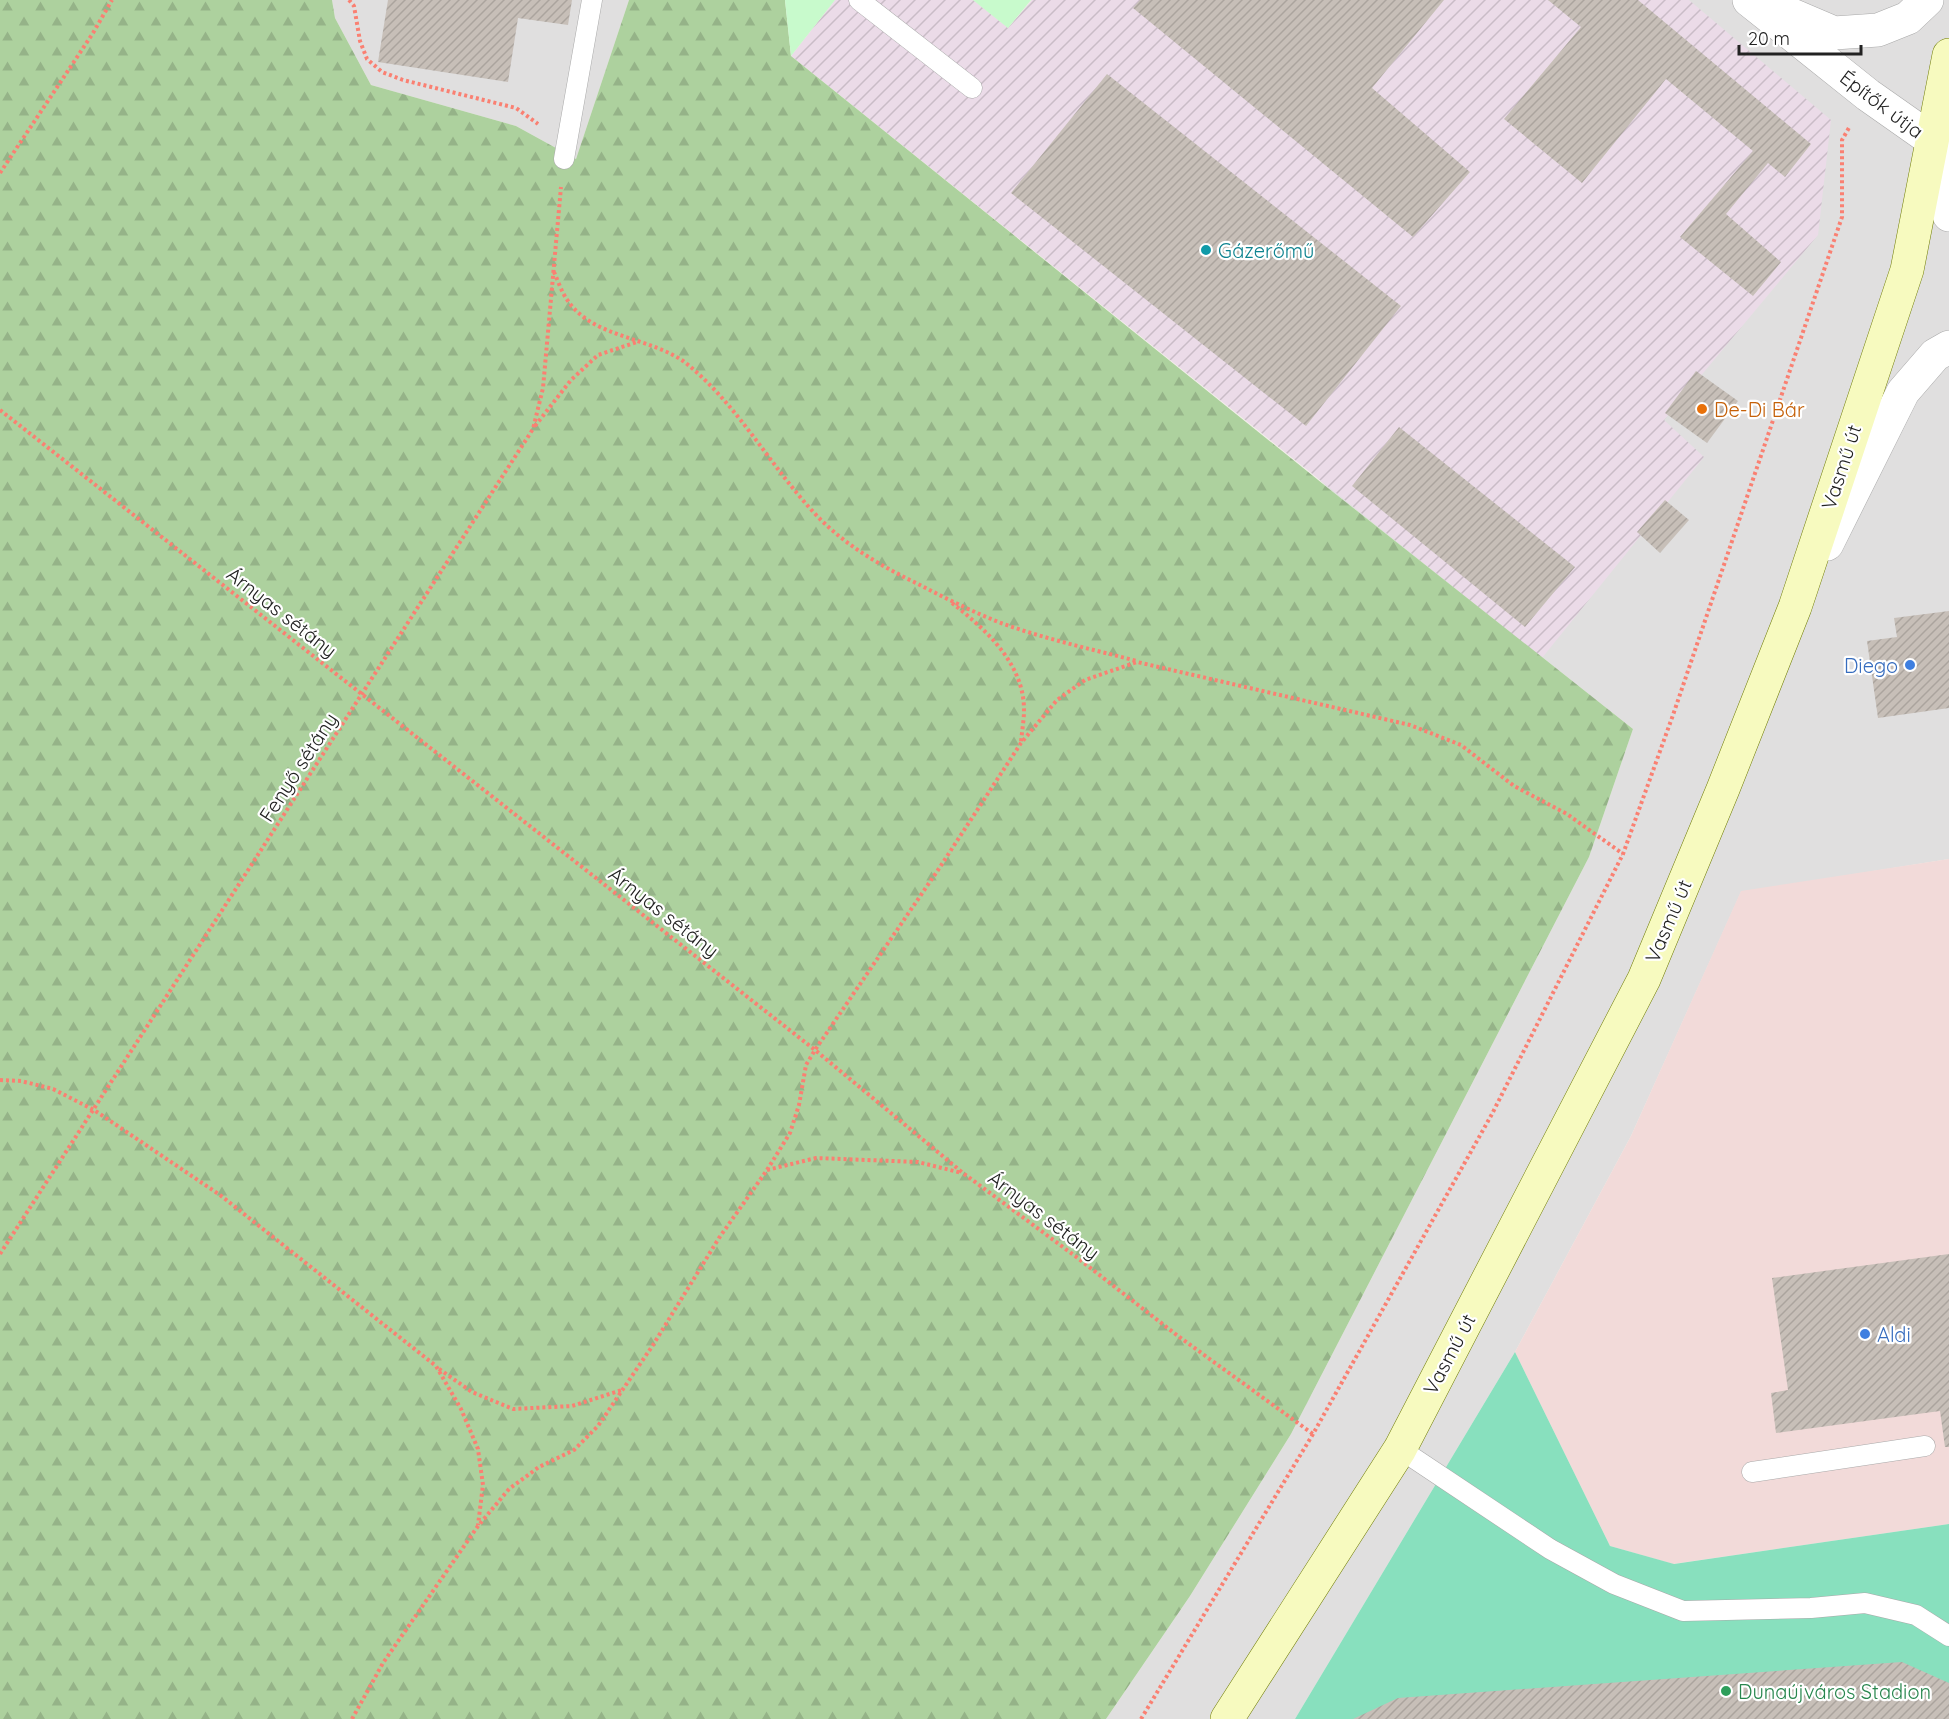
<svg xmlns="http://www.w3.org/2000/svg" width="1949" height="1719" font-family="Quicksand,sans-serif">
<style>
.residential{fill:#e0dfdf}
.commercial{fill:#f2dad9}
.industrial{fill:url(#industrial-furrows)}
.forest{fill:url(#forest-firs)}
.park{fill:#c8facc}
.pitch{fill:#88e0be}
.building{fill:url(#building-hatch)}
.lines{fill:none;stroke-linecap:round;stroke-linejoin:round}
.lane-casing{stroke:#a9a9a9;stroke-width:21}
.street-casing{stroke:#a9a9a9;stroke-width:34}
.secondary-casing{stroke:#707d05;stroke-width:34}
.path{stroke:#fa8072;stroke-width:4;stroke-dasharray:3 3;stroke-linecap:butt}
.lane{stroke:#fff;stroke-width:20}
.street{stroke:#fff;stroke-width:33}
.secondary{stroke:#f7fabf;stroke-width:33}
.culture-dot{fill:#0f9aa8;stroke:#fff;stroke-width:2}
.food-dot{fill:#e8710a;stroke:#fff;stroke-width:2}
.shop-dot{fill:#3f7fe0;stroke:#fff;stroke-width:2}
.leisure-dot{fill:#2e9e5b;stroke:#fff;stroke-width:2}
.labels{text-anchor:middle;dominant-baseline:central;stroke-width:4.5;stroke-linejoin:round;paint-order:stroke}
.street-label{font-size:20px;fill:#222;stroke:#fff}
.culture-label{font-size:20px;fill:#0d838f;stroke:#fff;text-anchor:start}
.food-label{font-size:20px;fill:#c56008;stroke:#fff;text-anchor:start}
.shop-label{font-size:20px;fill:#366cbe;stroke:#fff;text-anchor:end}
.leisure-label{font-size:20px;fill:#27864d;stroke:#fff;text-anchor:start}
</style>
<defs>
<pattern id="industrial-furrows" width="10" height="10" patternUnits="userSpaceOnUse" patternTransform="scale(1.5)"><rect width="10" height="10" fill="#ebdbe8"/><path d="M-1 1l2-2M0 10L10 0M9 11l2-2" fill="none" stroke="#c9bcc7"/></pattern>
<pattern id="forest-firs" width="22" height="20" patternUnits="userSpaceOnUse" patternTransform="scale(1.5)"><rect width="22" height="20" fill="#add19e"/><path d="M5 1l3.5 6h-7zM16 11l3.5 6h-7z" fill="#95b388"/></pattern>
<pattern id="building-hatch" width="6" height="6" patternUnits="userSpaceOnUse" patternTransform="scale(1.5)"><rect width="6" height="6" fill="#c7bfb8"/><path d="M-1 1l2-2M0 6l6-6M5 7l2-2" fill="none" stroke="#aba49e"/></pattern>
</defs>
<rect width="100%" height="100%" fill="#f2efe9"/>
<g class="residential">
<polygon points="332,0 629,0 576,159 516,126 371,85 335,18"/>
<polygon points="835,0 973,0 1008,28 1032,0 1949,0 1949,859 1741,892 1631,1136 1515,1352 1295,1719 1106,1719 1190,1596 1291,1434 1589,857 1633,729 1328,488"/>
</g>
<polygon class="commercial" points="1949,859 1949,1524 1673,1564 1610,1546 1515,1352 1631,1136 1741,891"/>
<polygon class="industrial" points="835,0 973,0 1008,28 1032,0 1689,0 1831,120 1818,235 1664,420 1704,457 1542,658 791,56"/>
<polygon class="forest" points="0,0 332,0 335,18 371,85 516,126 576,159 629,0 785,0 791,56 1328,488 1633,729 1589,857 1291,1434 1190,1596 1106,1719 0,1719"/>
<g class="park">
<polygon points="785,0 835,0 791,56"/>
<polygon points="973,0 1031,0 1008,28"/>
</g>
<polygon class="pitch" points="1515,1352 1610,1546 1674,1564 1949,1524 1949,1719 1295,1719"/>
<g class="building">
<polygon points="388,0 572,0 568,25 518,18 508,82 378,62"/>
<polygon points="1140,0 1444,0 1372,88 1470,172 1413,237 1133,8"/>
<polygon points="1548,0 1638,0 1811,144 1785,177 1768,163 1726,214 1781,262 1753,296 1680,237 1753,151 1666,79 1582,183 1504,119 1581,27"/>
<polygon points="1107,74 1401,306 1306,426 1011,193"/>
<polygon points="1696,371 1738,401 1707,443 1665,413"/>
<polygon points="1399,427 1575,567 1525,627 1352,486"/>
<polygon points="1665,500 1689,520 1660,553 1637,532"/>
<polygon points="1949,611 1949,708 1878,718 1867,641 1897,637 1894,618"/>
<polygon points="1949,1254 1949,1447 1945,1447 1940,1411 1776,1433 1771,1393 1788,1390 1772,1278"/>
<polygon points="1902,1662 1949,1683 1949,1719 1353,1719 1398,1698"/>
</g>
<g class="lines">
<defs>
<g id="lane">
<polyline points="859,0 972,88"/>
<polyline points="564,159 592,0"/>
<polyline points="1400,1449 1550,1549 1614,1584 1683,1611 1811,1608 1865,1603 1916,1615 1949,1636"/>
<polyline points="1752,1472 1925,1446"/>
</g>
<g id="street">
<polyline points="1749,0 1868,95 1932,140 1949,148"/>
<polyline points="1778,9 1834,33 1878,30 1908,18 1927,0"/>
<polyline points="1932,140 1949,215"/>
<polyline points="1827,544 1903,392 1935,355 1949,347"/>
</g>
<polyline id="secondary" points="1227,1719 1400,1449 1644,979 1723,789 1795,607 1907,270 1949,55"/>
</defs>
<use href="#lane" class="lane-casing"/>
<use href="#street" class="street-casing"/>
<use href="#secondary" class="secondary-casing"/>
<g class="path">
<polyline points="349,0 354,6 360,41 367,59 382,72 403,80 516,108 538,124"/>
<polyline points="0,173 93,33 112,0"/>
<path d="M554,272C558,281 562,293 568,301C594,339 653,337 687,364C740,407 773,471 820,519C848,547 883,567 918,584C945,598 973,612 1001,623C1045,639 1091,649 1137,661"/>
<polyline points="0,410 815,1050 963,1173 1075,1256 1178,1336 1313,1434"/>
<polyline points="535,426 571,380 598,355 637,342"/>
<path d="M952,603C985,629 1024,663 1024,710C1024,720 1022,731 1021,742"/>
<polyline points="0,1080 21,1081 53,1089 94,1110 220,1195 436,1366 461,1409 478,1449 483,1485 478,1525"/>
<polyline points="767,1170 816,1158 918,1162 962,1173"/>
<polyline points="0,1254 533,429 543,388 561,187"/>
<polyline points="439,1369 472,1392 513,1409 572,1406 622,1390"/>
<polyline points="352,1719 383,1663 478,1526 509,1489 539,1467 574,1450 598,1426 653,1345 719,1238 767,1170 790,1133 799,1105 806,1065 815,1050 938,870 1021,743 1057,700 1085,680 1137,662 1410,725 1461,745 1514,786 1567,814 1623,854"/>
<polyline points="1141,1719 1313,1434 1492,1114 1623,854 1673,715 1842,217 1842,140 1850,126"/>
</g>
<use href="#lane" class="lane"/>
<use href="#street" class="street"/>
<use href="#secondary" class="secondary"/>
</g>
<circle class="culture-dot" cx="1206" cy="250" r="6"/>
<circle class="food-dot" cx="1702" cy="409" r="6"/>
<g class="shop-dot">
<circle cx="1910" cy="665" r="6"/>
<circle cx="1865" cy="1334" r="6"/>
</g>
<circle class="leisure-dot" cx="1726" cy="1691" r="6"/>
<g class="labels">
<g class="street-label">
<text transform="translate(1882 104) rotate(37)">Építők útja</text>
<text transform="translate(1841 467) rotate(-72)">Vasmű út</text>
<text transform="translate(282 612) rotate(38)">Árnyas sétány</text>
<text transform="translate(298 767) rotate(-57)">Fenyő sétány</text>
<text transform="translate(664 912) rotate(38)">Árnyas sétány</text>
<text transform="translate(1668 921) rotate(-67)">Vasmű út</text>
<text transform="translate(1044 1215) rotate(37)">Árnyas sétány</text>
<text transform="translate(1449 1354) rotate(-62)">Vasmű út</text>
</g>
<g class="culture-label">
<text x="1218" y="250">Gázerőmű</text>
</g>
<g class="food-label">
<text x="1714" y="409">De-Di Bár</text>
</g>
<g class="shop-label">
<text x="1898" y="665">Diego</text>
<text x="1877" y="1334" text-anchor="start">Aldi</text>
</g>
<g class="leisure-label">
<text x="1738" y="1691">Dunaújváros Stadion</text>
</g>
</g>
<path d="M1739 45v9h122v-9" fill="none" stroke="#222222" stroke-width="3"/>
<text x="1748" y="45" font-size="18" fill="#222222" stroke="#ffffff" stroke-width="4.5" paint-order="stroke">20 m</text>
</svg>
